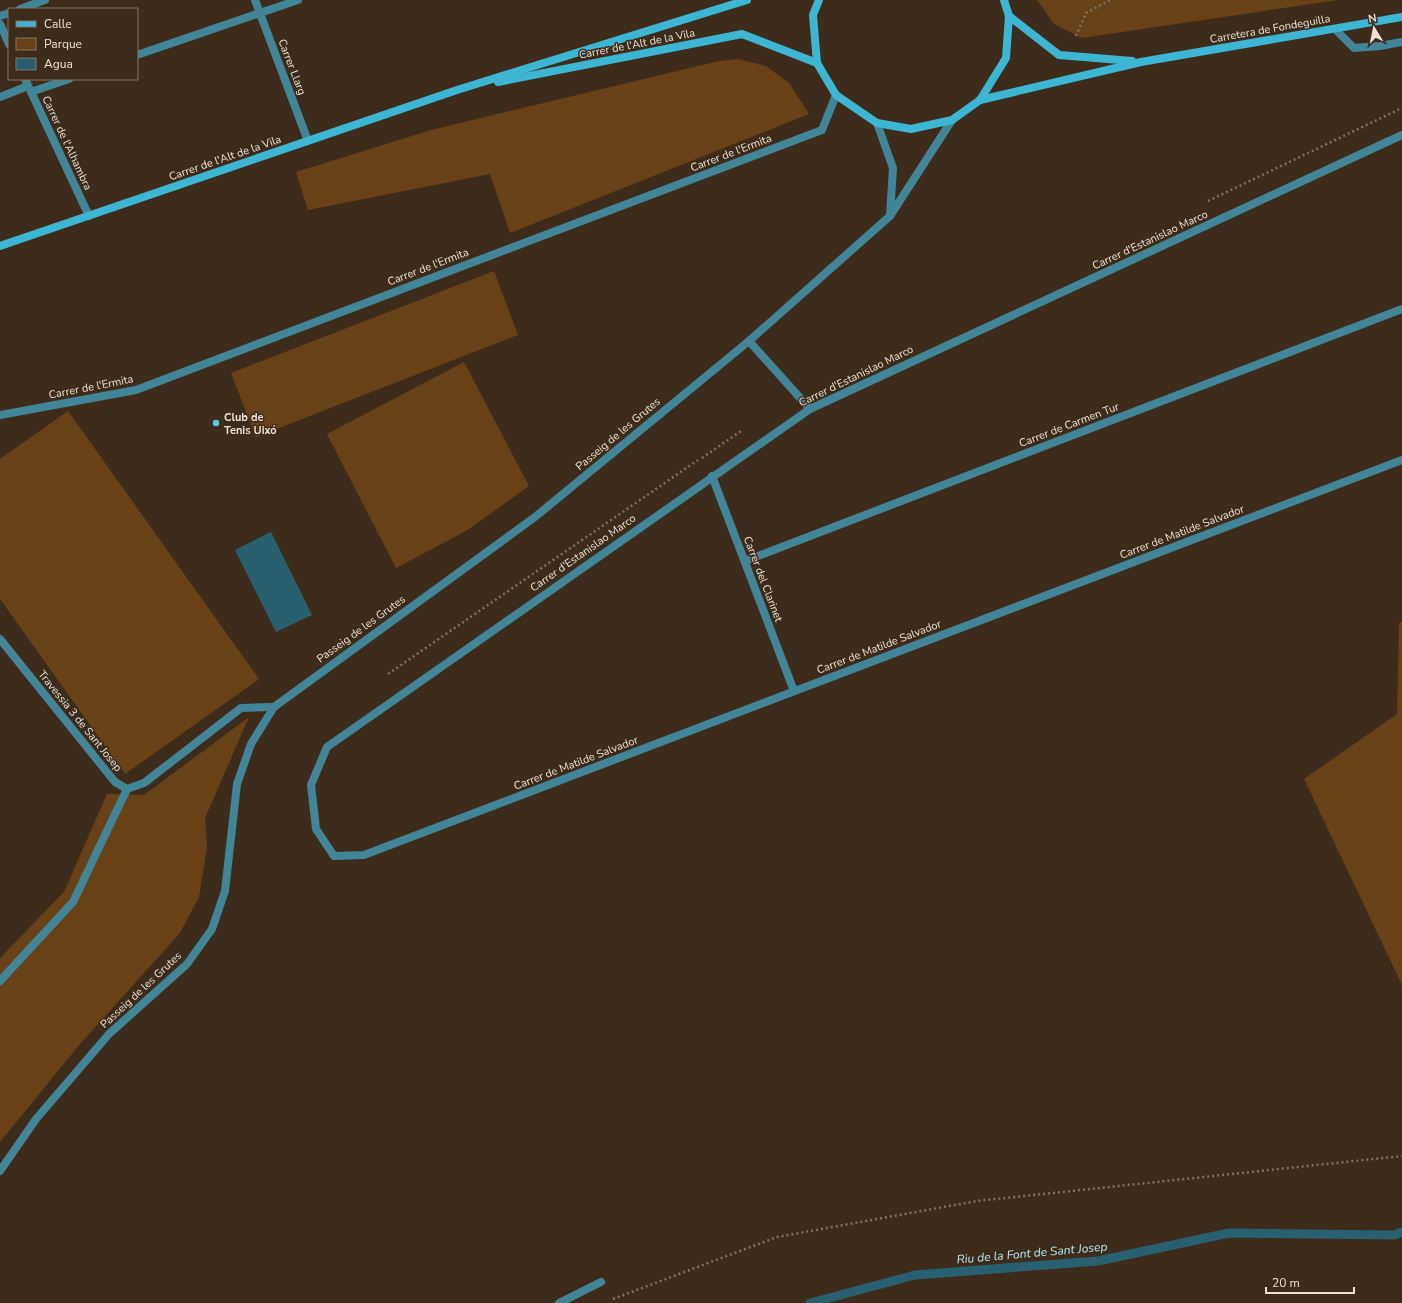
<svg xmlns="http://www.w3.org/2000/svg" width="1402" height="1303" font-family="'Nunito Sans',sans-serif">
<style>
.green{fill:#694116}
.water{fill:#28606f}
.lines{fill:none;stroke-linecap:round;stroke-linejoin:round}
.stream{stroke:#28606f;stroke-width:9}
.path{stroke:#7f7061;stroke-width:2.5;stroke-dasharray:2 3;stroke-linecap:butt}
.service{stroke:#418597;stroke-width:8}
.pedestrian{stroke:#418597;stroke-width:8}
.minor{stroke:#418597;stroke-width:8}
.secondary{stroke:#3db6d3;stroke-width:8}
.poi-dot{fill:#59c8e5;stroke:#3d2c1b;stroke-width:1.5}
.labels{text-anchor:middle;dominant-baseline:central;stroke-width:3;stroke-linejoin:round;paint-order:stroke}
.street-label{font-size:11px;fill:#ede1d7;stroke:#3d2c1b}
.poi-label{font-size:11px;font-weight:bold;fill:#ede1d7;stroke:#3d2c1b;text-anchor:start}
.water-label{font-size:12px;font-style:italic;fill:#b6e7f5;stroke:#3d2c1b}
</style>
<rect width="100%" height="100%" fill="#3d2c1b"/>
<g class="green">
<polygon points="1037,0 1338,0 1082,38 1054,24"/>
<polygon points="738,59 766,66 789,83 809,114 510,233 490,174 308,210 296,172 431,130 719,61"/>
<polygon points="494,271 518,335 256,437 231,373"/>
<polygon points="464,362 529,486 466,531 396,568 327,434"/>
<polygon points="68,411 259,679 125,774 0,599 0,459"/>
<polygon points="1402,622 1402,985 1304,779 1397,714 1399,623"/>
<polygon points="249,717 205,818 207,847 199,897 180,933 80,1044 0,1142 0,958 64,892 107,794 144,795"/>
</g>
<polygon class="water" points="271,532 312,615 276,632 235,550"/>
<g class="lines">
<polyline class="stream" points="810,1303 915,1275 1098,1261 1229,1233 1394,1235 1402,1232"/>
<g class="path">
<polyline points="1076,36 1086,13 1110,0"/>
<polyline points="1208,201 1402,108"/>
<polyline points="702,458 741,431"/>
<polyline points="388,674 698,460"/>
<polyline points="613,1299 777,1237 977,1201 1402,1156"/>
</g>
<g class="service">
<polyline points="1335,29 1354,48 1380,46 1402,42"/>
<polyline points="0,97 28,86"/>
<polyline points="559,1303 601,1282"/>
</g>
<polyline class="pedestrian" points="0,981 73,902 127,789"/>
<g class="minor">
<polyline points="255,0 308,141"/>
<polyline points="20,9 45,0"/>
<polyline points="0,16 9,13"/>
<polyline points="0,24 9,44"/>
<polyline points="137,55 298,0"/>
<polyline points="25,79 89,216"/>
<polyline points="31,92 69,79"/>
<polyline points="877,123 893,168 890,215"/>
<polyline points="1402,135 810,409 327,747 311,785 316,829 334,856 364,855 1402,460"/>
<polyline points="749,341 810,409"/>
<polyline points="0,415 136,390 822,130 836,95"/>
<polyline points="712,476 794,691"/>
<polyline points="745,561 1402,309"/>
<polyline points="0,639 115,782 127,789 144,783 241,708 274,707"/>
<polyline points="0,1171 36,1119 109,1034 187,964 212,929 225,891 237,784 251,744 274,707 535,517 749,341 890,216 952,120"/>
</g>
<g class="secondary">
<polyline points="819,0 813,15 817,63 836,95 877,123 911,129 952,120 980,100 1006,58 1009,16 1004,0"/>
<polyline points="1009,16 1059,55 1132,61"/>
<polyline points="498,82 742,34 817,63"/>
<polyline points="980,100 1141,62 1402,17"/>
<polyline points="0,246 457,90 747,0"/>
</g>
</g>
<circle class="poi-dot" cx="216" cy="423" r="4"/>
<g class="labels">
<g class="street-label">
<text transform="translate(1270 29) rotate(-10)">Carretera de Fondeguilla</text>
<text transform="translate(637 44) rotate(-11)">Carrer de l'Alt de la Vila</text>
<text transform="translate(292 67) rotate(69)">Carrer Llarg</text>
<text transform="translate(67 143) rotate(65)">Carrer de l'Alhambra</text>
<text transform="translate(731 153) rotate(-21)">Carrer de l'Ermita</text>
<text transform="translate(225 158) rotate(-19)">Carrer de l'Alt de la Vila</text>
<text transform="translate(1150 240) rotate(-25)">Carrer d'Estanislao Marco</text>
<text transform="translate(428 267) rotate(-21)">Carrer de l'Ermita</text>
<text transform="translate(856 376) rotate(-26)">Carrer d'Estanislao Marco</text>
<text transform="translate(91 387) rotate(-11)">Carrer de l'Ermita</text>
<text transform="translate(1069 425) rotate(-21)">Carrer de Carmen Tur</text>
<text transform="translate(618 434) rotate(-40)">Passeig de les Grutes</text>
<text transform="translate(1182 532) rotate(-21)">Carrer de Matilde Salvador</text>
<text transform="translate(583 553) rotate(-35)">Carrer d'Estanislao Marco</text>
<text transform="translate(763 579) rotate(69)">Carrer del Clarinet</text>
<text transform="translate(361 629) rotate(-36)">Passeig de les Grutes</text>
<text transform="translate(879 647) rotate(-21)">Carrer de Matilde Salvador</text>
<text transform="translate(80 721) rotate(51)">Travessia 3 de Sant Josep</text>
<text transform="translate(576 763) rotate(-21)">Carrer de Matilde Salvador</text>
<text transform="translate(141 990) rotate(-43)">Passeig de les Grutes</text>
</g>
<g class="poi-label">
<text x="224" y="417">Club de<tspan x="224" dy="13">Tenis Uixó</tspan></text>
</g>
<g class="water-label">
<text transform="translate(1032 1253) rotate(-5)">Riu de la Font de Sant Josep</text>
</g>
</g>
<rect x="8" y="8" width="130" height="72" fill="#3d2c1b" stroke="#837466"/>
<rect x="16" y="21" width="20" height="6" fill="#3db6d3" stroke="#837466"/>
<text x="44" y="28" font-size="12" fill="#ede1d7">Calle</text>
<rect x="16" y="38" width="20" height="12" fill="#694116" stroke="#837466"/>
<text x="44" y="48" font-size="12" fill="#ede1d7">Parque</text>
<rect x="16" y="58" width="20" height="12" fill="#28606f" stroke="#837466"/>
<text x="44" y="68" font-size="12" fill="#ede1d7">Agua</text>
<g transform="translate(1374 28) rotate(350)" stroke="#3d2c1b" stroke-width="3" paint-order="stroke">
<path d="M0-3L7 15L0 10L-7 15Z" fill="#ede1d7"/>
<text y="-6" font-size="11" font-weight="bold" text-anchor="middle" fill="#ede1d7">N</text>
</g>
<path d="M1266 1287v6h88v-6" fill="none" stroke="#ede1d7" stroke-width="2"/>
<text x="1272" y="1287" font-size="12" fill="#ede1d7" stroke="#3d2c1b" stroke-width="3" paint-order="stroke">20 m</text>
</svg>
